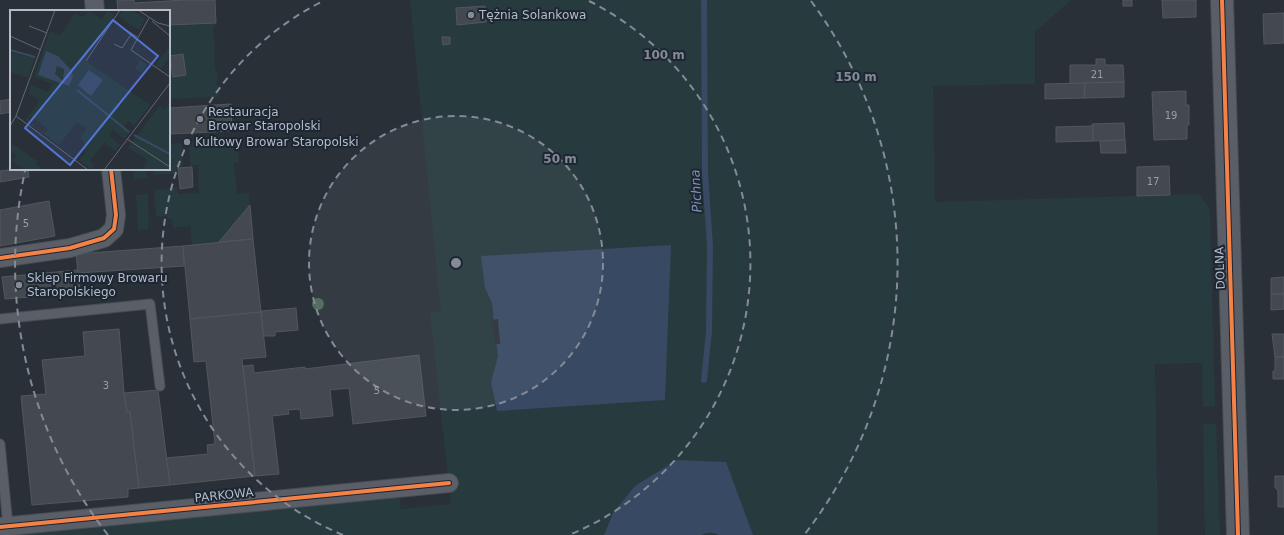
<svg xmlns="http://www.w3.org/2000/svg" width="1284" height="535" font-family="'DejaVu Sans',sans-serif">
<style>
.green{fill:#273a3e}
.water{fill:#384963}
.pier{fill:#2a3038}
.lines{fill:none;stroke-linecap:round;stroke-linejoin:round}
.stream{stroke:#384963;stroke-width:6}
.building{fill:#444950;stroke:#52575f}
.service-casing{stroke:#484c53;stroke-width:11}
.minor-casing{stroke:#484c53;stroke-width:20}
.tertiary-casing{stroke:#484c53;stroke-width:24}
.service{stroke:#5a5e66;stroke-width:9}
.minor{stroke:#5a5e66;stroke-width:18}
.tertiary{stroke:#5a5e66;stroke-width:22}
.cycleway-casing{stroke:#1d2633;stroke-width:6}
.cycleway{stroke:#f48246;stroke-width:4}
.tree{fill:#4e6a5a}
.ring{fill:none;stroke:#848b96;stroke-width:2;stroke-dasharray:7 5}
.poi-dot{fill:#848b96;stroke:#1d2633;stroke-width:1.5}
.labels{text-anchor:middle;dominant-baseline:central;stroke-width:4;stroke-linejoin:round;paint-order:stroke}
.number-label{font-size:10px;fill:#989fab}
.poi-label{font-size:12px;fill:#b4bcc9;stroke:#1d2633;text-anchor:start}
.street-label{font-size:12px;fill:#b4bcc9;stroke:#1d2633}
.water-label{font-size:13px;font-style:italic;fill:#7c92b1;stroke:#1d2633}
.inset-river{fill:none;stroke:#384963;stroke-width:2}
.inset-road{fill:none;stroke:#616872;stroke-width:1}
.view{fill:#5274d3;fill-opacity:0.15;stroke:#5274d3;stroke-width:2}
.inset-edge{fill:none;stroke:#b4bcc9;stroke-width:2}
.centre{fill:#848b96;stroke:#1d2633;stroke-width:2}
.ring-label{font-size:12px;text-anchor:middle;font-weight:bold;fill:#848b96;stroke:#1d2633;stroke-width:4;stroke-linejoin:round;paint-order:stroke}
</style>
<rect width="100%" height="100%" fill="#2a3038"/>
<g class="green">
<polygon points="410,0 1071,0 1035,32 1035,84 933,86 935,202 1199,194 1210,209 1215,406 1203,407 1202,363 1155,364 1158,535 7,535 399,495 401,509 451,504 430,312 441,312"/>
<polygon points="216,23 213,28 213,32 214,37 215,68 218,76 216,84 219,88 219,97 169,99 169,25"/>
<polygon points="237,139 239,162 234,163 237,194 249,193 250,205 219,242 192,245 190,226 173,228 172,219 168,219 167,216 156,217 154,190 177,188 178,194 199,193 198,165 190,166 189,143"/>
<polygon points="182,143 183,166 176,167 177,173 154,175 154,169 169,169 169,144"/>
<polygon points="133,169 146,169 147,178 134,179"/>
<polygon points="148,194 149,224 148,224 148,229 138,230 136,195"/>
<polygon points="1203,424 1216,424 1220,535 1205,535"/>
</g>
<g class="water">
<polygon points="671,245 665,400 497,411 491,382 498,356 492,303 485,288 481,256"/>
<path d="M677,460L726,462L753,535H719C713,532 707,532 701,535H604L613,513L635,486Z"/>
</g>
<polygon class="pier" points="498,319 500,344 495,344 492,320"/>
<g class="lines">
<polyline class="stream" points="704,0 705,173 710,246 709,331 704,380"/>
</g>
<g class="building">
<polygon points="117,0 134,0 134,3 185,0 215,0 216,23 169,25 169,11 118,11"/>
<rect x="1123" y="0" width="9" height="6"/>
<polygon points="1162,0 1196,0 1196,17 1163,18"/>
<polygon points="485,6 486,22 457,25 456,8"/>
<polygon points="1284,13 1284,43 1264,44 1263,14"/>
<polygon points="442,37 450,37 450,44 443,45"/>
<polygon points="183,54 186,75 173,77 170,56"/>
<polygon points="1096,59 1105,59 1105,65 1123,65 1124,82 1070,84 1070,65 1096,65"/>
<polygon points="1124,82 1124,97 1084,98 1085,83"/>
<polygon points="1085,83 1084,98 1045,99 1045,84"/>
<polygon points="1186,91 1186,105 1189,105 1189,125 1187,125 1187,139 1154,140 1152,92"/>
<polygon points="11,99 11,112 0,114 0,101"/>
<polygon points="231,104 232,131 169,134 169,108"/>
<polygon points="1124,123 1125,140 1093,141 1092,124"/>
<polygon points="1093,126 1093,141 1056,142 1056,127"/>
<polygon points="1125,140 1126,153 1101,153 1100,141"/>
<polygon points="1169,166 1170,195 1137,196 1137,167"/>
<polygon points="192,167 193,187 180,189 178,168"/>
<polygon points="16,169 28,169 29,177 0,182 0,171"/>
<polygon points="49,201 55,236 0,246 0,210"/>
<polygon points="250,205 253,239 219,242"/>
<polygon points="253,239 261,312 190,319 183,246"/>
<polygon points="183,246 184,266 78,273 76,254"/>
<polygon points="78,270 80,293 5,299 2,277"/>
<polygon points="1284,277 1284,294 1271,294 1271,278"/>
<polygon points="1271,294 1284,294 1284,309 1271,310"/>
<polygon points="296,308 298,330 275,332 275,336 263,336 261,311"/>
<polygon points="261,312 266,357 242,359 255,476 170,485 166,458 208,454 207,445 215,444 206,361 194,362 190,319"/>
<polygon points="119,329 124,393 127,412 130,412 139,488 128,489 128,497 32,505 21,396 46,394 42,360 85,356 83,332"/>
<polygon points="1272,334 1284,334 1284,357 1275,357"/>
<polygon points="419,355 426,416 353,424 349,388 330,390 333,416 301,419 300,409 288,410 289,414 272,416 279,474 255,476 243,366 253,365 254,373 305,367 305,369"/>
<polygon points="1275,357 1284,357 1284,379 1273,379 1273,371 1275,371"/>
<polygon points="158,390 170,485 139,488 130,412 127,412 124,393"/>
<polygon points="1275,476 1284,476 1284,507 1278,507 1278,491 1275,487"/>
</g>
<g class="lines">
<defs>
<g id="service">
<polyline points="0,319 150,304 160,386"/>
<polyline points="0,444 8,526"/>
</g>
<g id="minor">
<polyline points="94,0 95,11"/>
<polyline points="0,258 70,248 104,238 114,229 116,215 111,169"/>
<polyline points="0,527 449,483"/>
</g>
<polyline id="tertiary" points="1222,0 1238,535"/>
</defs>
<use href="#service" class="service-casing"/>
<use href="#minor" class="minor-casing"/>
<use href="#tertiary" class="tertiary-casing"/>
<use href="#service" class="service"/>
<use href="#minor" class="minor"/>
<use href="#tertiary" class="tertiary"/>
<defs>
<g id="cycleway">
<polyline points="1222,0 1238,535"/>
<polyline points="0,258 70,248 104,238 114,229 116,215 111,169"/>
<polyline points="0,527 449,483"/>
</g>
</defs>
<use href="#cycleway" class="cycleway-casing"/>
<use href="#cycleway" class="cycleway"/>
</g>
<circle class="tree" cx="318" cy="304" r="6"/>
<circle cx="456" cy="263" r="147" fill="#848b96" fill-opacity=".12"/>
<g class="ring">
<circle cx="456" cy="263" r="147"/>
<path d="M343 535A294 294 0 0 1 323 1M589 1A294 294 0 0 1 569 535"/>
<path d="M108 535A441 441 0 0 1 25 171M811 1A441 441 0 0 1 804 535"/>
</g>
<g class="poi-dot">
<circle cx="471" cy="15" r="4"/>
<circle cx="200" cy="119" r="4"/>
<circle cx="187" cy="142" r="4"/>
<circle cx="19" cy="285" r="4"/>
</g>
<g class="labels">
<g class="number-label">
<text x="1097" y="74">21</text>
<text x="1171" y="115">19</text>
<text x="1153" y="181">17</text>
<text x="26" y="223">5</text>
<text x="106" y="385">3</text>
<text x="377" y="390">5</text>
</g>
<g class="poi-label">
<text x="479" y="15">Tężnia Solankowa</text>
<text x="208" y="112">Restauracja<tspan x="208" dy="14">Browar Staropolski</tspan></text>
<text x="195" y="142">Kultowy Browar Staropolski</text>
<text x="27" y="278">Sklep Firmowy Browaru<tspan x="27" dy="14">Staropolskiego</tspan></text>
</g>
<g class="street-label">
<text transform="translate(1220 268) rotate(-92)">DOLNA</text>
<text transform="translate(224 495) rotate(-6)">PARKOWA</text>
</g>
<g class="water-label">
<text transform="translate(696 191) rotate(-93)">Pichna</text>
</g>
</g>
<g transform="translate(10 10)">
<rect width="160" height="160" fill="#2a3038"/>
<path d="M79,0L92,10L97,0L105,5L74,50L140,95L124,116L119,111L114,117L120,122L114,129L103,120L99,126L110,135L105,141L94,132L80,151L84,155L81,159L69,150L75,144L74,132L70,128L77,119L67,112L49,135L30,121L35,123L38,119L22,107L18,110L29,120L15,110L30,90L18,84L21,75L37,82L43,74L24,67L40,21L50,25L65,4L74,7ZM113,0H122L135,9L129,20L108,6ZM160,36V47L151,59L145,55ZM0,42L25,48L18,68L0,62ZM124,46L137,55L131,63L125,58L129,52ZM160,93V160H131L138,150L118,138L149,96L154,100ZM3,134L27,151L26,154L34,160H14L2,151L6,145L0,141Z" fill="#273a3e"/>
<path d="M36,41L48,46L61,60L63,67L59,76L28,65ZM47,56L54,59L53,71L45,64ZM79,60L93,70L81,86L68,75Z" fill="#384963" fill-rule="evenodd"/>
<path class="inset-river" d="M0,40L25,47M67,80L119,122M124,125L160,144"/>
<path class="inset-road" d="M128,0L148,13L160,16M139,8L121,40L160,67M103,11L127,27M142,11L160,26M19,16L37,23M0,26L31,40M104,34L112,38L122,23M76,51L110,0M6,106L78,160M0,116L6,106L45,0M117,129L160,157M94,160L160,73"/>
<path class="view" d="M103,10L148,46L60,155L15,118Z"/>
<rect width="160" height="160" class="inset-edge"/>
</g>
<circle cx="456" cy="263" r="6" class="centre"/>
<g class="ring-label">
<text x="664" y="59">100 m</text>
<text x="856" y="81">150 m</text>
<text x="560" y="163">50 m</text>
</g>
</svg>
